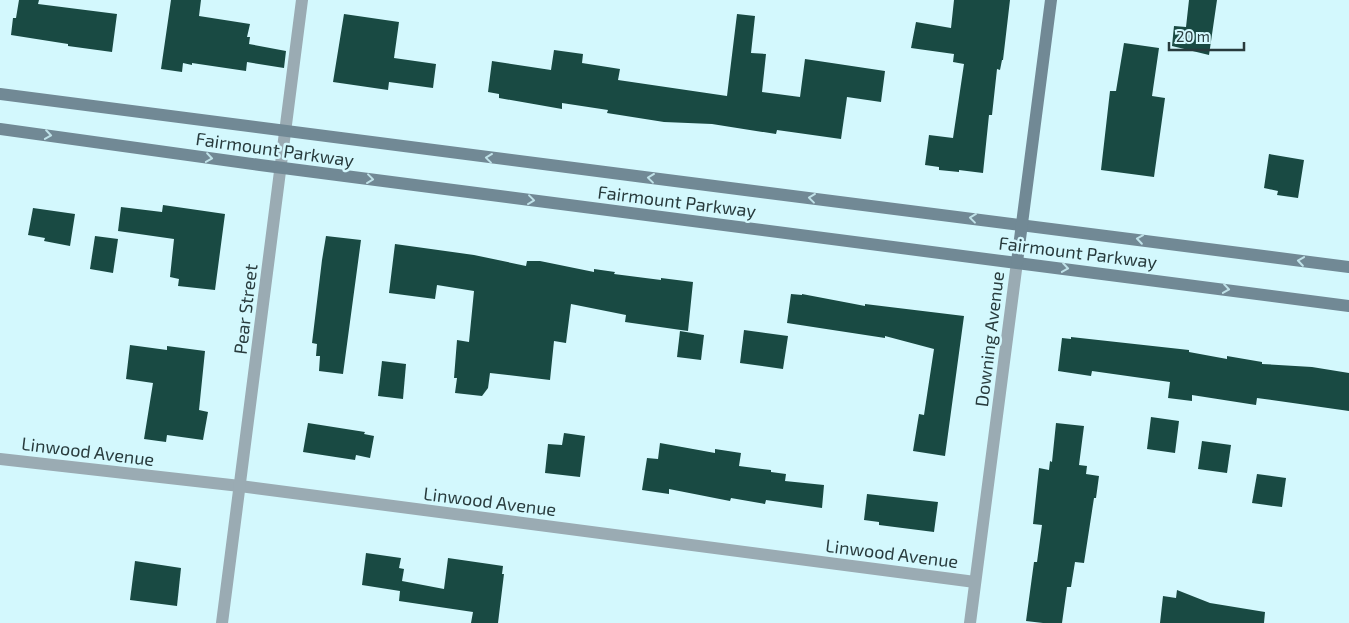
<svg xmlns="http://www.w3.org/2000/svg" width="1349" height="623" font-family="'Exo 2',sans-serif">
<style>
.building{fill:#194a43}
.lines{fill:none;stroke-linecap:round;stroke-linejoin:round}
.street{stroke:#9aabb3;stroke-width:12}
.secondary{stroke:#718995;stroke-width:12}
.oneway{stroke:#bfe2e8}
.labels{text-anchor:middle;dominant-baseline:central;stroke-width:5;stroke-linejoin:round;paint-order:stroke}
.street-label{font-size:18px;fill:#283b3d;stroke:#d3f8fd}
</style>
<rect width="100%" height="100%" fill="#d3f8fd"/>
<g class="building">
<polygon points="19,0 39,0 38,4 117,14 112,52 68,46 68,44 11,35 13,18 16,18"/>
<polygon points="171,0 201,0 199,16 250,24 247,37 250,37 249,44 286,51 284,68 247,62 246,71 192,63 192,65 183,63 182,72 161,69"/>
<polygon points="954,0 1010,0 1003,60 1002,60 1000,70 997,69 992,115 989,115 983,173 959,170 959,172 939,170 939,167 925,165 929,135 953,138 964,64 953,62 954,54 911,48 916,22 951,28"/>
<polygon points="1189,0 1217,0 1209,55 1172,46 1174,26 1186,27"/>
<polygon points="344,14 399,22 394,58 436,64 433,88 389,82 388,90 333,82"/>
<polygon points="737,14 755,16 751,53 766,54 762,92 800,97 805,59 885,71 881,102 847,97 841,139 777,130 776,134 712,124 664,122 607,113 608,110 562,103 562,109 499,98 499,94 488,92 492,61 551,70 554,50 583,54 582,63 620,69 618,80 727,96"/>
<polygon points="1124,43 1159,48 1152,96 1165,98 1154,177 1101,170 1110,91 1116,91"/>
<polygon points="1269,154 1304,160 1298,198 1277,195 1278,191 1264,188"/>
<polygon points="163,205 225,214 215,290 178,286 179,279 170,277 174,239 118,231 121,207 162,212"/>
<polygon points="33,208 75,214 70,246 44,241 45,238 28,235"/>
<polygon points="95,236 118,239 113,273 90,269"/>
<polygon points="326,236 361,240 343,374 319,371 320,356 316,356 317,344 312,343 322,260"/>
<polygon points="395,244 474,255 526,266 527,261 540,261 594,272 594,269 615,272 614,274 661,280 661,278 693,282 688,331 625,322 626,315 571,304 566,343 554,341 550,380 490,373 488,388 482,396 455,393 457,378 454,378 457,340 469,342 474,291 437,285 435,299 389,293"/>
<polygon points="791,294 802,295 802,294 865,306 865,304 964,316 945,456 913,451 919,414 924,415 934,349 885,336 885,338 787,323"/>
<polygon points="744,330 788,336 783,369 740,363"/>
<polygon points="680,331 704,335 701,360 677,357"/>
<polygon points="1071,337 1189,350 1189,352 1227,359 1227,356 1262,362 1262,364 1312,367 1349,373 1349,411 1257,398 1256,405 1192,395 1192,401 1168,398 1170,382 1092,371 1091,376 1058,371 1062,338 1071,339"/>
<polygon points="130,345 167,350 167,346 205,351 199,410 208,412 203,440 167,435 166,442 144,439 153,383 126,379"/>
<polygon points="382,361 406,364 403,399 378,396"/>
<polygon points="1151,417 1179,421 1175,453 1147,449"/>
<polygon points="308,423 365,432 364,434 374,436 370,458 356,455 355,460 303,452"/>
<polygon points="1056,423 1084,426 1079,465 1087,466 1086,474 1099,476 1096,498 1094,498 1084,563 1075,562 1071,587 1067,587 1062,623 1043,623 1026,621 1034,562 1037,562 1042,525 1033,524 1039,468 1049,470 1050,461 1052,462"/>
<polygon points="564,433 585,436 580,477 545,473 548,444 562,445"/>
<polygon points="1202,441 1231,445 1227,473 1198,469"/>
<polygon points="660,443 715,453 715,449 741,453 739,466 771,470 771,472 786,474 785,481 824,485 822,508 766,500 765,504 731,498 730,501 669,489 669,494 642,490 647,458 658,459"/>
<polygon points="1257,474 1286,478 1282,507 1252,503"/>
<polygon points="867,494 938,502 934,532 879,525 879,522 864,520"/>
<polygon points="366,553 401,558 399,568 404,569 402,581 444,589 448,558 503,566 502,574 504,574 498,623 471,623 473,612 399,601 400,591 362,585"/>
<polygon points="135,561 181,568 177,606 130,600"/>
<polygon points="1177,590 1210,603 1265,612 1264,623 1160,623 1163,596 1176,598"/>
</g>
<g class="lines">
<g class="street">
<polyline points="0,459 240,486 975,582"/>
<polyline points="222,623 302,0"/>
<polyline points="970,623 1017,262"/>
</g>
<g class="secondary">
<path d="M0,94C449,154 900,208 1349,267"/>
<polyline points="0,129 260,165 1349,306"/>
<polyline points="1017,262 1051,0"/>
</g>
</g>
<defs><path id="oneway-chevron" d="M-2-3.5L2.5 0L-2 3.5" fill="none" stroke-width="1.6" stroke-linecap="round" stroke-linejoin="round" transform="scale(1.25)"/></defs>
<g class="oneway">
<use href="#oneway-chevron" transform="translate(48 135) rotate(8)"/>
<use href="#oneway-chevron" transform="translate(209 158) rotate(8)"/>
<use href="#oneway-chevron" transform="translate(489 158) rotate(-173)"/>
<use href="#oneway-chevron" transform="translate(651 178) rotate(-173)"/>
<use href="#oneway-chevron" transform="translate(370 179) rotate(7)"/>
<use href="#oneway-chevron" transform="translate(812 198) rotate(-173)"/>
<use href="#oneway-chevron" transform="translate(531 200) rotate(7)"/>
<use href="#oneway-chevron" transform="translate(973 218) rotate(-173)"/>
<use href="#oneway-chevron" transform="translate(1140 239) rotate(-172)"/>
<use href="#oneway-chevron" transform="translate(1301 261) rotate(-172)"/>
<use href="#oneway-chevron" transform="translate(1065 268) rotate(8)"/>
<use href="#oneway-chevron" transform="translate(1226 289) rotate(8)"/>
</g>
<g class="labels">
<g class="street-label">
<text transform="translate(275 149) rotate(8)">Fairmount Parkway</text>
<text transform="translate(677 201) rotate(7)">Fairmount Parkway</text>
<text transform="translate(1078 252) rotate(7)">Fairmount Parkway</text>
<text transform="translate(245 309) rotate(-83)">Pear Street</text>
<text transform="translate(989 339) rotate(-83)">Downing Avenue</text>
<text transform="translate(88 451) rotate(7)">Linwood Avenue</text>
<text transform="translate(490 501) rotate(7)">Linwood Avenue</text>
<text transform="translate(892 553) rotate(7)">Linwood Avenue</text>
</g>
</g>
<path d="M1169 42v8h75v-8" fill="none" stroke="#283b3d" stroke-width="2.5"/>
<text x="1176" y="42" font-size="15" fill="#283b3d" stroke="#d3f8fd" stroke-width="4" paint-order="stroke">20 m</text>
</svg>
